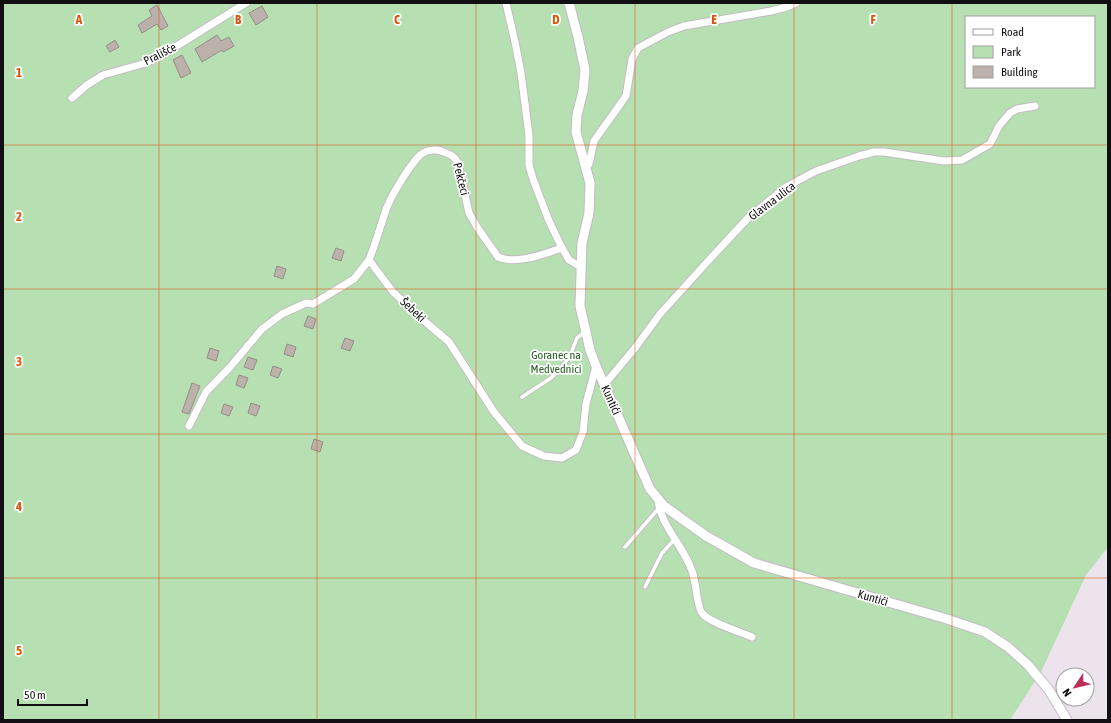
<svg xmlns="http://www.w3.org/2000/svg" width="1111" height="723" font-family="'Asap Condensed',sans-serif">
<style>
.green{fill:#b7e0b2;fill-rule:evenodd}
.building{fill:#bcb2ab;stroke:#978d87}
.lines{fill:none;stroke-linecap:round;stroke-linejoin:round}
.service-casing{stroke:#c3bbc3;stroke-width:5.5}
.minor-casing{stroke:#c3bbc3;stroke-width:9}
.tertiary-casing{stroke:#c3bbc3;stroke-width:11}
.service{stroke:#fff;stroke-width:3.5}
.minor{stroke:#fff;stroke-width:7}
.tertiary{stroke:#fff;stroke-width:9}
.grid{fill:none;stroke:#dd550c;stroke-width:1;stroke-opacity:0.55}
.labels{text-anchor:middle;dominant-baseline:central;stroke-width:3.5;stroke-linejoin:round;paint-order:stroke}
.street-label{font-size:12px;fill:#120f12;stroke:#fff}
.park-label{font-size:12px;fill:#275f23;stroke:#fff}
.grid-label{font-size:13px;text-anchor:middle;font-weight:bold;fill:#dd550c;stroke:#fff;stroke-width:3.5;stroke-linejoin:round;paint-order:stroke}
</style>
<rect width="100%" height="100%" fill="#ece3ec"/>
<path class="green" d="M3,3H1108V547L1086,575L1041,672L1010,720H3ZM966,17H1094V87H966Z"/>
<g class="building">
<polygon points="157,5 168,26 161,30 157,24 142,33 138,25 152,16 149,10"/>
<polygon points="262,6 268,17 256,25 249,13"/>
<polygon points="217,35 221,41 229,37 234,46 223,52 222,50 202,62 195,49"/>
<polygon points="115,40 119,47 110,52 106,46"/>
<polygon points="182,55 191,73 181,78 173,60"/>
<polygon points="336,248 344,251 341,261 332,258"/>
<polygon points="277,266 286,269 283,279 274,276"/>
<polygon points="308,316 316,319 313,329 304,326"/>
<polygon points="345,338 354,341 350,351 341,348"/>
<polygon points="287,344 296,347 293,357 284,354"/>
<polygon points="210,348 219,351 216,361 207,358"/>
<polygon points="248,357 257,360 253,370 244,367"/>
<polygon points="273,366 282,369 278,378 270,375"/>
<polygon points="239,375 248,378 244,388 236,385"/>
<polygon points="192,383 200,386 189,414 182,412"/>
<polygon points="251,403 260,406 256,416 248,413"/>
<polygon points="224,404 233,407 229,416 221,413"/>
<polygon points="314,439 323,442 320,452 311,449"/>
</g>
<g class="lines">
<defs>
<g id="service">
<polyline points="522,397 551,378 564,364 570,356 577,338 585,332"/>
<polyline points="625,547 659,508"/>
<polyline points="645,587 662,553 675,539"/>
</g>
<g id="minor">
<polyline points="506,3 515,42 521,73 529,135 529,165 533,179 549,221 562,248 569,260 581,267"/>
<polyline points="72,98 87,85 103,75 146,63 167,52 246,3"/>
<polyline points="586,167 589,164 594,141 626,96 632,59 638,48 668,32 684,26 771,11 787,7 796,3"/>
<path d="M369,260C376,242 381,224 387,207C392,195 412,160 423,153C428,150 436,149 441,151C449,154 454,155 458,163L469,213L477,227L498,257C516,265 544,254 562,248"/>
<polyline points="604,385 635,348 660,314 709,260 748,218 786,187 816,171 859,156 874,152 884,152 944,161 962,160 990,144 999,126 1010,113 1017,109 1035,106"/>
<polyline points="189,426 206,392 230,367 262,329 282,314 306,303 313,304 354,279 369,260 393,292 422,319 449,342 494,412 522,446 544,456 562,458 576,450 583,432 586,404 596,366"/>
<path d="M658,499C660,526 684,546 692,571C696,581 697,607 702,613C708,622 740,632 752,637"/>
</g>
<polyline id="tertiary" points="569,3 578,37 585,70 583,91 577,115 576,132 590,183 589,213 582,243 580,306 590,350 596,366 650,489 664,506 706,536 754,563 947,619 985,632 1008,647 1028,665 1049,690 1067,720"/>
</defs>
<use href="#service" class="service-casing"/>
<use href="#minor" class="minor-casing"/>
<use href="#tertiary" class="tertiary-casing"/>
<use href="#service" class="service"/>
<use href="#minor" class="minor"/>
<use href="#tertiary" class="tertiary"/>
</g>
<path class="grid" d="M159,3V720M317,3V720M476,3V720M635,3V720M794,3V720M952,3V720M3,145H1108M3,289H1108M3,434H1108M3,578H1108"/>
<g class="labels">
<g class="street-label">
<text transform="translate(160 54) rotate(-27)">Prališće</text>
<text transform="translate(461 179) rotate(76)">Pekčeci</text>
<text transform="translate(772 201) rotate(-37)">Glavna ulica</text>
<text transform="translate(413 310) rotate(43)">Šebeki</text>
<text transform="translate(611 400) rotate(66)">Kuntići</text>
<text transform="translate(873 598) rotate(16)">Kuntići</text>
</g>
<g class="park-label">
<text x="556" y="355">Goranec na<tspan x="556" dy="14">Medvednici</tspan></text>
</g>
</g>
<g class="grid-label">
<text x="79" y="24">A</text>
<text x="238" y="24">B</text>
<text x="397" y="24">C</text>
<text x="556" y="24">D</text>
<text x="714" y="24">E</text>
<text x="873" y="24">F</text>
<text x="19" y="77">1</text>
<text x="19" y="221">2</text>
<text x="19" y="366">3</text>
<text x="19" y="511">4</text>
<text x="19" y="655">5</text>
</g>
<rect width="1111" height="723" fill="none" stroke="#120f12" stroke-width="8"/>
<rect x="965" y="16" width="130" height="72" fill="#ffffff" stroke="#a09fa0"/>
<rect x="973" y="29" width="20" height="6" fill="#ffffff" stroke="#a09fa0"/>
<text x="1001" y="36" font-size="12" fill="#120f12">Road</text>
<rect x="973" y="46" width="20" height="12" fill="#b7e0b2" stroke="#a09fa0"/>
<text x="1001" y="56" font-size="12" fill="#120f12">Park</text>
<rect x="973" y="66" width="20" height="12" fill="#bcb2ab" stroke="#a09fa0"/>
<text x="1001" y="76" font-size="12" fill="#120f12">Building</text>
<g transform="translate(1075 687) rotate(235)"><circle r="19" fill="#ffffff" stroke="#a09fa0"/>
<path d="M0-3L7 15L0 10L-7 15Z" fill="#be2f58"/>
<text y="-6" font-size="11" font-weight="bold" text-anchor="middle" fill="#120f12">N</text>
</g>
<path d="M18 699v6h69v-6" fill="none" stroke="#120f12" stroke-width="2"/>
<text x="24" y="699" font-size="12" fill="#120f12" stroke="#ffffff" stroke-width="3" paint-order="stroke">50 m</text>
</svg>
